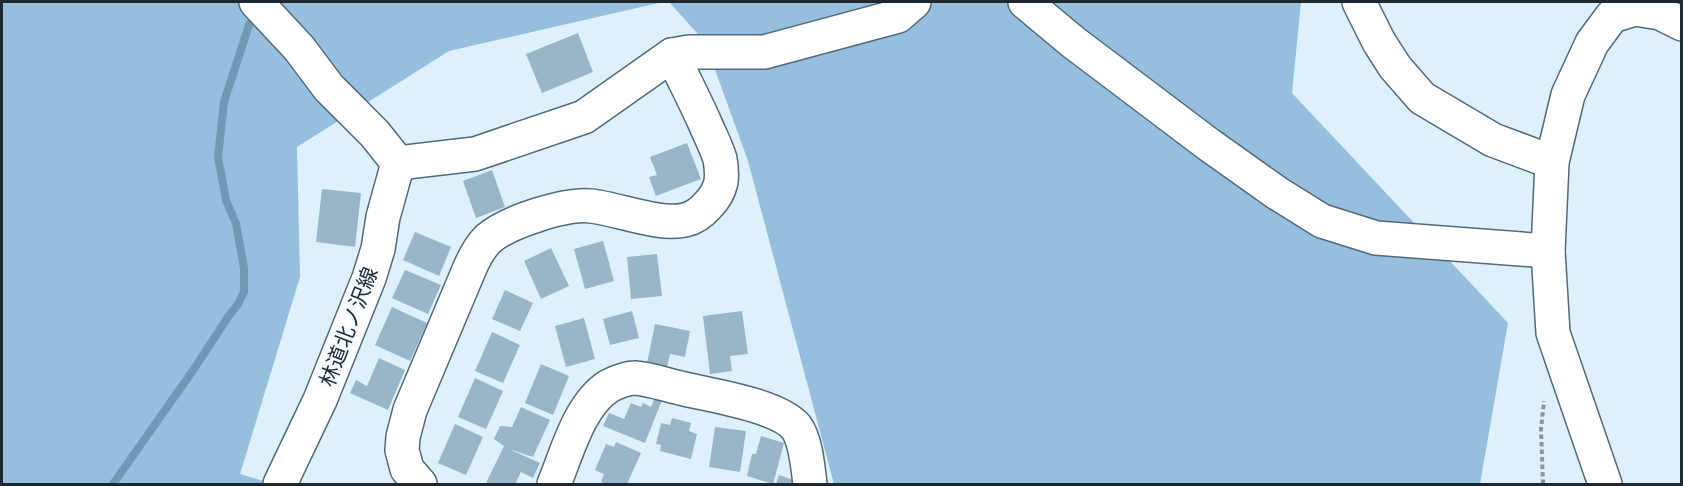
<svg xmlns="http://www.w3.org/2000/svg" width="1683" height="486" font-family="'Libre Baskerville','Noto Sans JP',serif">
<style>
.forest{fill:#95bfdd}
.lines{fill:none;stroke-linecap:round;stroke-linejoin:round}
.stream{stroke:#6f99b5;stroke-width:8}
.building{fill:#99b5c8}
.minor-casing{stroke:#516a7c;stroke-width:36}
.path{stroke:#85949d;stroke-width:4;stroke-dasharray:4.5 3;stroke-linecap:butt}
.minor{stroke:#fff;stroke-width:33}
.labels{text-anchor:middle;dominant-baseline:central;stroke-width:6;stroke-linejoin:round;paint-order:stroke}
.street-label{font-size:21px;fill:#1d282f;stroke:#f5fbff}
</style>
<rect width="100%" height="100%" fill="#def0fc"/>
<g class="forest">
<polygon points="2,2 663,2 449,51 297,147 300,277 240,474 273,484 2,484"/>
<polygon points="669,2 1301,2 1292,93 1508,323 1480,484 834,484 748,161 705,42"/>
</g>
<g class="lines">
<polyline class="stream" points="113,484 194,369 228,317 238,304 244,292 244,268 236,224 226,200 218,157 224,102 249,25 256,14"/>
</g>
<g class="building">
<polygon points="578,33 593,72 542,93 526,54"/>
<polygon points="687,143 701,179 656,196 649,177 657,175 650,157"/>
<polygon points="492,170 505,207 476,218 463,181"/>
<polygon points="322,189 361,193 355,247 316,242"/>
<polygon points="415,232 451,247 439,276 403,260"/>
<polygon points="603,241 614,281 585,289 574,249"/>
<polygon points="551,248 569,286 541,299 524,261"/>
<polygon points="657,254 662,296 631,299 627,257"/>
<polygon points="405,270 441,285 428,314 392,298"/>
<polygon points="505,290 533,303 520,331 492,319"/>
<polygon points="392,307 427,323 410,361 375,345"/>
<polygon points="632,311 639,338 610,345 603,319"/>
<polygon points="742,311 748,354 730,356 732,371 710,374 703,316"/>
<polygon points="584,318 595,359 566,367 555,326"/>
<polygon points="655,324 690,331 685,357 670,354 667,367 647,363"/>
<polygon points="492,332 520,345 503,383 475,371"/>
<polygon points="379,358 405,370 388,410 350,393 356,380 367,386"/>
<polygon points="541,364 569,376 553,415 525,403"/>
<polygon points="475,378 503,391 486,429 458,417"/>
<polygon points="655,397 662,400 645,443 603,426 609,413 624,419 631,403 641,407 643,403 651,407"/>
<polygon points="521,407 550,420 533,457 509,449 540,463 533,478 521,472 515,484 489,484 486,483 504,446 494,439 500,426 512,427"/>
<polygon points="672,418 691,423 689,431 697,434 691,459 660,451 661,445 656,444 661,423 670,425"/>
<polygon points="455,424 483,437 466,475 438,463"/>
<polygon points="715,427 746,431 740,472 709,467"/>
<polygon points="761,436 784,443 773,484 747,476 752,454 756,454"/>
<polygon points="616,442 641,453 627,484 607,484 601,482 604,474 595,470 606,444 614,447"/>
<polygon points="779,475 797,481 796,484 776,484"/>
</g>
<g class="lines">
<defs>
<g id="minor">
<polyline points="256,2 299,48 329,88 375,134 398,163"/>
<polyline points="1025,2 1073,42 1208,144 1277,193 1322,221 1376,238 1548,251"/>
<polyline points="1359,2 1379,42 1395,67 1422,98 1493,140 1552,162"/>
<polyline points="398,163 475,154 584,117 672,55 689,52 764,52 898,16 914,2"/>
<polyline points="280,484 320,400 369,278 378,249 383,217 398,163"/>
<path d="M420,484L407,469L402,450L403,437L410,410L469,270C474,258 479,248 488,239C507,222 566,203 591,206C618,209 659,226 685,220C694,218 702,212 708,205C714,199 719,191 721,182C722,175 721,165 720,159C716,146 709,133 704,121C694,99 683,77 672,55"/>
<path d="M554,484C567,453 579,405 609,386C617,382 627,378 635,378C650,379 666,385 680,388C708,395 778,405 796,427C806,440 808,469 810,484"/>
<polyline points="1605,484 1553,333 1548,251 1552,162 1568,95 1592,43 1612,16 1635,9 1660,13 1682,24"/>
</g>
</defs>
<use href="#minor" class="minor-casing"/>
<polyline class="path" points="1543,484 1541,429 1544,401"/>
<use href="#minor" class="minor"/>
</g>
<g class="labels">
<g class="street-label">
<text transform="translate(349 327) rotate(-69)">林道北ノ沢線</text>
</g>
</g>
<rect width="1683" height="486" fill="none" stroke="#1d282f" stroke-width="6"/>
</svg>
